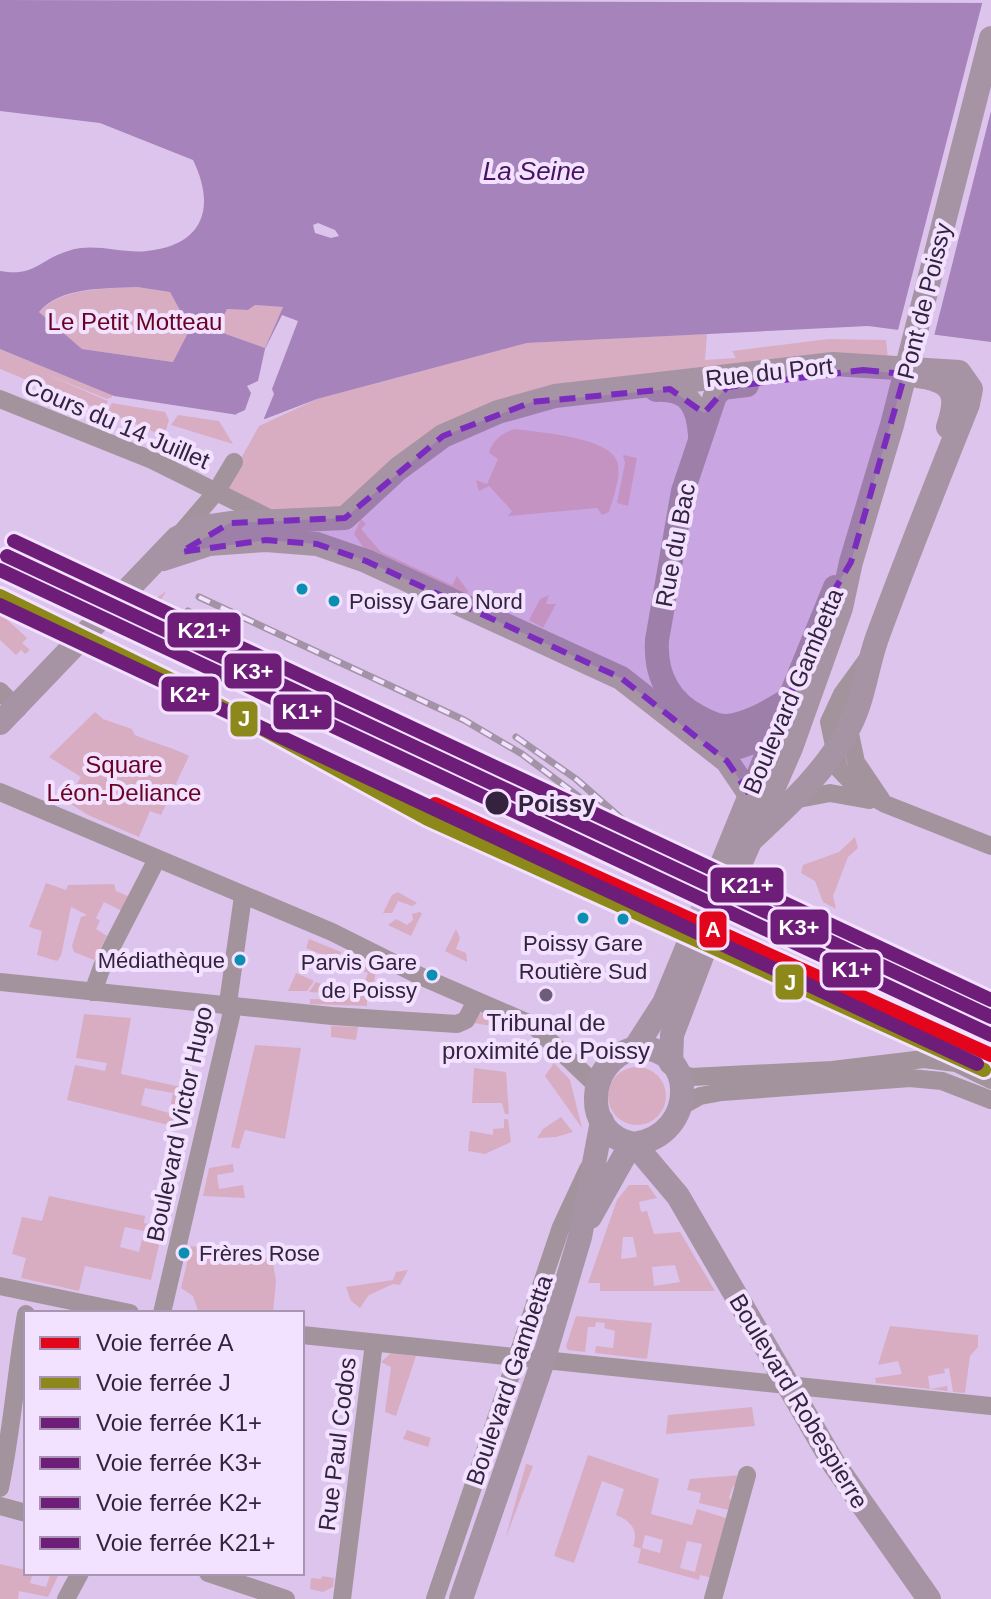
<svg xmlns="http://www.w3.org/2000/svg" width="991" height="1599" font-family="Helvetica,sans-serif">
<style>
.green{fill:#d8adc2;fill-rule:evenodd}
.water{fill:#a683ba;fill-rule:evenodd}
.pier{fill:#ddc4ec}
.lines{fill:none;stroke-linecap:round;stroke-linejoin:round}
.major-tunnel{stroke:#bba4c9;stroke-width:24;stroke-dasharray:24 12;stroke-linecap:butt}
.minor{stroke:#a2939c;stroke-width:18}
.major{stroke:#a694a5;stroke-width:24}
.rail-casing{stroke:#a393a6;stroke-width:7}
.rail{stroke:#f3e2ff;stroke-width:4;stroke-dasharray:12;stroke-linecap:butt}
.rail-1-casing{stroke:#f3e2ff;stroke-width:20}
.rail-2-casing{stroke:#f3e2ff;stroke-width:20}
.rail-3-casing{stroke:#f3e2ff;stroke-width:20}
.rail-4-casing{stroke:#f3e2ff;stroke-width:20}
.rail-5-casing{stroke:#f3e2ff;stroke-width:20}
.rail-6-casing{stroke:#f3e2ff;stroke-width:20}
.rail-1{stroke:#e3051c;stroke-width:14}
.rail-2{stroke:#8c8819;stroke-width:14}
.rail-3{stroke:#6e1e78;stroke-width:14}
.rail-4{stroke:#6e1e78;stroke-width:14}
.rail-5{stroke:#6e1e78;stroke-width:14}
.rail-6{stroke:#6e1e78;stroke-width:14}
.marked{fill:#7b2cbf;fill-opacity:0.2;stroke:#7b2cbf;stroke-width:6;stroke-dasharray:16 10;stroke-linejoin:round}
.bus-dot{fill:#0a8eb1;stroke:#f3e2ff;stroke-width:3}
.stop-dot{fill:#34223e;stroke:#f3e2ff;stroke-width:3}
.poi-dot{fill:#6f5b7b;stroke:#f3e2ff;stroke-width:3}
.labels{text-anchor:middle;dominant-baseline:central;stroke-width:8;stroke-linejoin:round;paint-order:stroke}
.bus-label{font-size:22px;fill:#34223e;stroke:#f3e2ff;text-anchor:start}
.street-label{font-size:24px;fill:#34223e;stroke:#f3e2ff}
.park-label{font-size:24px;fill:#690323;stroke:#f3e2ff}
.stop-label{font-size:24px;font-weight:bold;fill:#34223e;stroke:#f3e2ff;text-anchor:start}
.poi-label{font-size:24px;fill:#34223e;stroke:#f3e2ff}
.water-label{font-size:26px;font-style:italic;fill:#471360;stroke:#f3e2ff}
.line-badge{stroke:#f3e2ff;stroke-width:3}
.badge-label{font-size:22px;text-anchor:middle;font-weight:bold;fill:#fff}
</style>
<rect width="100%" height="100%" fill="#ddc4ec"/>
<g class="green">
<path d="M137,287L170,292L190,329L174,362L82,349L39,312C64,287 103,289 137,287Z"/>
<polygon points="255,305 283,307 265,348 223,333 218,326 227,309 248,310"/>
<polygon points="707,334 705,360 736,358 732,351 829,339 886,340 888,359 517,395 340,512 283,519 225,487 259,426 317,399 527,343"/>
<polygon points="0,349 112,395 112,397 107,399 41,372 108,401 103,411 0,369"/>
<polygon points="112,403 165,412 169,420 164,436 107,412"/>
<polygon points="178,415 219,421 233,444 171,425"/>
<path d="M515,429C537,432 609,437 617,461C622,474 613,499 609,512L602,515L597,508L508,516L512,511L489,486L479,491L476,480L487,484L498,459L489,453C492,441 503,432 515,429Z"/>
<polygon points="623,455 637,458 628,506 617,503 625,463"/>
<polygon points="361,519 366,524 361,529 381,552 452,585 457,576 468,591 467,595 456,589 453,595 366,551 354,534"/>
<polygon points="0,590 74,624 61,639 37,615 0,598"/>
<polygon points="166,591 150,620 137,613"/>
<polygon points="549,595 546,604 556,604 543,628 529,620 540,599"/>
<polygon points="0,613 27,638 22,643 30,650 25,654 21,650 16,655 0,640"/>
<path d="M95,712L103,719L132,729L135,735C153,743 172,747 189,756L161,815L150,811L139,837L88,815L66,801L81,777L49,757Z"/>
<polygon points="855,837 858,848 848,857 833,896 836,909 823,902 815,881 801,873 803,865 839,852"/>
<polygon points="46,883 66,890 68,885 114,884 116,891 130,897 122,911 104,902 96,918 100,921 96,929 107,936 94,960 74,952 72,946 81,917 87,915 71,907 61,956 57,961 37,955 42,931 29,927"/>
<polygon points="398,892 417,903 412,906 398,901 392,913 383,913 392,895"/>
<polygon points="419,912 422,913 411,936 388,925 396,919 407,925 413,920 412,914"/>
<polygon points="456,929 460,938 456,949 466,953 467,962 445,951"/>
<polygon points="309,939 341,952 337,961 306,948"/>
<polygon points="346,954 376,967 373,992 367,992 367,1006 310,1004 310,999 345,1000 345,994 309,992 316,982 359,998 368,973 343,963"/>
<polygon points="296,973 314,981 307,991 288,991"/>
<polygon points="483,1013 510,1024 511,1029 473,1023 477,1014"/>
<path d="M84,1014L131,1018L121,1074L195,1090L185,1129L67,1100L75,1065L105,1071L107,1063L76,1058ZM145,1088L173,1093L169,1113L141,1105Z"/>
<polygon points="331,1026 358,1027 356,1040 331,1037"/>
<polygon points="255,1045 301,1048 285,1139 245,1130 239,1149 231,1147"/>
<polygon points="554,1063 570,1080 582,1128 545,1076"/>
<circle cx="637" cy="1096" r="29"/>
<polygon points="474,1068 506,1072 509,1114 505,1114 502,1103 472,1103"/>
<polygon points="561,1117 573,1132 556,1137 537,1138 543,1129"/>
<polygon points="504,1119 508,1119 511,1142 485,1154 468,1151 470,1131 493,1135 493,1129 504,1128"/>
<polygon points="233,1164 234,1172 217,1175 219,1189 243,1185 245,1198 203,1196 209,1168"/>
<path d="M629,1185H648L657,1198L639,1202L641,1212L647,1211L654,1234L680,1232L715,1291H600V1283H588L617,1200ZM623,1237H633L637,1257L621,1259ZM675,1265L680,1282L654,1286L652,1267Z"/>
<path d="M49,1196L145,1216L144,1223L163,1227L151,1280L85,1266L79,1291L21,1278L26,1258L12,1254L22,1217L42,1221ZM125,1227L144,1231L139,1252L120,1247Z"/>
<polygon points="191,1246 272,1258 276,1281 273,1313 198,1311 193,1296 181,1288"/>
<polygon points="408,1270 400,1285 393,1284 369,1295 360,1308 351,1301 346,1287 393,1280 396,1272"/>
<polygon points="576,1316 652,1323 647,1359 595,1353 596,1346 613,1348 615,1331 604,1328 605,1323 596,1322 595,1327 588,1327 585,1352 568,1350 566,1346"/>
<polygon points="890,1326 978,1335 978,1347 970,1356 965,1393 953,1392 949,1368 944,1369 945,1373 928,1376 930,1389 947,1386 948,1391 876,1383 875,1378 902,1374 898,1361 878,1365"/>
<polygon points="391,1353 416,1356 396,1416 385,1412 391,1367 381,1362"/>
<polygon points="752,1407 755,1426 666,1434 668,1415"/>
<polygon points="407,1430 431,1438 428,1447 403,1439"/>
<path d="M588,1455L659,1479L651,1514L692,1525L697,1509L729,1519L713,1578L700,1575L699,1580L638,1563L641,1549L633,1546C639,1530 631,1521 616,1515L624,1489L602,1481L574,1563L554,1556ZM645,1535L663,1540L660,1553L642,1548ZM687,1541L702,1544L695,1572L680,1568Z"/>
<polygon points="527,1464 533,1466 505,1540 526,1464"/>
<polygon points="742,1475 738,1487 733,1486 729,1498 734,1502 729,1510 699,1503 701,1493 687,1490 690,1479"/>
<polygon points="0,1564 26,1570 26,1573 33,1573 30,1583 46,1587 50,1575 58,1576 48,1597 19,1591 18,1599 0,1599"/>
<polygon points="322,1576 334,1578 333,1587 323,1592 310,1589 311,1578 321,1579"/>
</g>
<path class="water" d="M0,0L991,3V342L868,326L527,343L317,399L265,419L114,396L0,349V271C36,277 38,260 68,251C94,242 121,254 147,251C204,245 216,207 193,160L100,123L0,111ZM318,223L335,230L339,236L331,238L315,233L313,225ZM137,287L170,292L190,329L173,362L82,349L39,312C61,286 105,289 137,287ZM255,305L283,307L265,348L223,333L218,327L227,309L248,310Z"/>
<g class="pier">
<polygon points="983,0 991,0 991,111 933,340 897,334"/>
<polygon points="282,315 298,321 272,389 274,394 262,423 241,421 236,414 245,410 251,393 247,386 258,381 265,349"/>
</g>
<g class="lines">
<polyline class="major-tunnel" points="695,928 717,876"/>
<g class="minor">
<polyline points="0,399 152,460 275,521"/>
<polyline points="181,533 216,492 234,462"/>
<polyline points="866,661 842,694 829,722 839,769 858,789 885,804 991,846"/>
<polyline points="0,691 18,709"/>
<polyline points="849,729 856,762 881,799"/>
<polyline points="0,792 332,932 420,976 533,1025 596,1085"/>
<polyline points="793,800 830,793 869,800"/>
<polyline points="0,982 332,1016 457,1024 466,1020 476,1001"/>
<polyline points="93,992 103,964 157,859"/>
<polyline points="677,1072 691,1077 832,1070 924,1059 956,1063 991,1080"/>
<polyline points="682,1106 700,1096 722,1092 910,1078 942,1081 991,1100"/>
<polyline points="0,1286 130,1313"/>
<polyline points="162,1313 231,1016 229,996 243,896"/>
<polyline points="302,1335 991,1406"/>
<path d="M0,1488C12,1431 16,1372 26,1314"/>
<polyline points="0,1506 26,1513"/>
<polyline points="208,1573 286,1599"/>
<polyline points="66,1599 80,1573"/>
<polyline points="342,1599 374,1343"/>
<polyline points="435,1599 561,1227 588,1169"/>
<polyline points="713,1599 747,1475"/>
</g>
<g class="major">
<path d="M918,376C954,381 959,394 948,427"/>
<path d="M747,385L722,388L715,396L683,491L657,640C655,675 668,701 699,717C709,722 718,727 729,726C750,723 769,711 786,701"/>
<path d="M656,390C689,388 698,406 700,435"/>
<polyline points="163,559 209,544 266,540 317,544 366,561 621,678 727,761 750,795"/>
<path d="M0,723L177,538L196,528L230,523L345,518L398,469L443,436L498,412L555,396L833,364L959,372L971,389L968,404C937,482 906,559 877,638C866,669 864,702 847,731C823,775 785,808 750,841"/>
<polyline points="707,739 739,747 782,732"/>
<polyline points="717,876 835,587"/>
<polyline points="731,885 791,748 841,608 851,562 892,425 991,38"/>
<path d="M635,1048C697,1044 699,1135 634,1144C581,1135 585,1061 635,1048Z"/>
<polyline points="635,1048 664,1003 695,928"/>
<polyline points="671,1063 672,1035 710,935"/>
<polyline points="634,1144 678,1196 834,1464 929,1599"/>
<polyline points="590,1217 631,1144"/>
<polyline points="461,1599 543,1361 580,1237 602,1121"/>
</g>
<defs>
<g id="rail">
<polyline points="199,597 464,720 522,754 610,820"/>
<polyline points="188,611 345,698 518,781 741,896 991,1015"/>
<polyline points="516,737 576,779 647,841"/>
</g>
</defs>
<use href="#rail" class="rail-casing"/>
<use href="#rail" class="rail"/>
<defs>
<polyline id="rail-1" points="435,804 991,1055"/>
<polyline id="rail-2" points="0,596 182,685 428,819 984,1070"/>
<polyline id="rail-3" points="0,570 991,1035"/>
<polyline id="rail-4" points="7,556 991,1017"/>
<polyline id="rail-5" points="0,605 977,1064"/>
<polyline id="rail-6" points="14,541 991,1000"/>
</defs>
<use href="#rail-1" class="rail-1-casing"/>
<use href="#rail-2" class="rail-2-casing"/>
<use href="#rail-3" class="rail-3-casing"/>
<use href="#rail-4" class="rail-4-casing"/>
<use href="#rail-5" class="rail-5-casing"/>
<use href="#rail-6" class="rail-6-casing"/>
<use href="#rail-1" class="rail-1"/>
<use href="#rail-2" class="rail-2"/>
<use href="#rail-3" class="rail-3"/>
<use href="#rail-4" class="rail-4"/>
<use href="#rail-5" class="rail-5"/>
<use href="#rail-6" class="rail-6"/>
</g>
<path class="marked" d="M863,370L905,374L851,562L828,601L750,795L727,761L621,678L366,561L317,544L266,540L181,552L230,523L345,518L443,436L532,402L670,389L704,413L727,387Z"/>
<g class="bus-dot">
<circle cx="302" cy="589" r="7"/>
<circle cx="334" cy="601" r="7"/>
<circle cx="583" cy="918" r="7"/>
<circle cx="623" cy="919" r="7"/>
<circle cx="240" cy="960" r="7"/>
<circle cx="432" cy="975" r="7"/>
<circle cx="184" cy="1253" r="7"/>
</g>
<circle class="stop-dot" cx="497" cy="803" r="13"/>
<circle class="poi-dot" cx="546" cy="995" r="8"/>
<g class="labels">
<g class="bus-label">
<text x="349" y="601">Poissy Gare Nord</text>
<text x="583" y="943" text-anchor="middle">Poissy Gare<tspan x="583" dy="28">Routière Sud</tspan></text>
<text x="225" y="960" text-anchor="end">Médiathèque</text>
<text x="417" y="962" text-anchor="end">Parvis Gare<tspan x="417" dy="28">de Poissy</tspan></text>
<text x="199" y="1253">Frères Rose</text>
</g>
<g class="street-label">
<text transform="translate(924 301) rotate(-76)">Pont de Poissy</text>
<text transform="translate(769 372) rotate(-6)">Rue du Port</text>
<text transform="translate(117 423) rotate(23)">Cours du 14 Juillet</text>
<text transform="translate(675 545) rotate(-79)">Rue du Bac</text>
<text transform="translate(793 691) rotate(-67)">Boulevard Gambetta</text>
<text transform="translate(179 1124) rotate(-78)">Boulevard Victor Hugo</text>
<text transform="translate(509 1380) rotate(-71)">Boulevard Gambetta</text>
<text transform="translate(799 1401) rotate(59)">Boulevard Robespierre</text>
<text transform="translate(337 1444) rotate(-83)">Rue Paul Codos</text>
</g>
<g class="park-label">
<text x="135" y="321">Le Petit Motteau</text>
<text x="124" y="764">Square<tspan x="124" dy="28">Léon-Deliance</tspan></text>
</g>
<g class="stop-label">
<text x="518" y="803">Poissy</text>
</g>
<g class="poi-label">
<text x="546" y="1022">Tribunal de<tspan x="546" dy="28">proximité de Poissy</tspan></text>
</g>
<g class="water-label">
<text x="534" y="171">La Seine</text>
</g>
</g>
<g class="line-badge">
<rect x="166" y="611" width="76" height="38" rx="8" fill="#6e1e78"/>
<rect x="223" y="652" width="60" height="38" rx="8" fill="#6e1e78"/>
<rect x="160" y="675" width="60" height="38" rx="8" fill="#6e1e78"/>
<rect x="272" y="693" width="61" height="38" rx="8" fill="#6e1e78"/>
<rect x="229" y="700" width="30" height="38" rx="8" fill="#8c8819"/>
<rect x="709" y="866" width="76" height="38" rx="8" fill="#6e1e78"/>
<rect x="769" y="908" width="61" height="38" rx="8" fill="#6e1e78"/>
<rect x="698" y="910" width="30" height="39" rx="8" fill="#e3051c"/>
<rect x="821" y="951" width="61" height="38" rx="8" fill="#6e1e78"/>
<rect x="774" y="963" width="31" height="38" rx="8" fill="#8c8819"/>
</g>
<g class="badge-label">
<text x="204" y="638">K21+</text>
<text x="253" y="679">K3+</text>
<text x="190" y="702">K2+</text>
<text x="302" y="719">K1+</text>
<text x="244" y="726">J</text>
<text x="747" y="893">K21+</text>
<text x="799" y="935">K3+</text>
<text x="713" y="937">A</text>
<text x="852" y="977">K1+</text>
<text x="790" y="990">J</text>
</g>
<rect x="24" y="1311" width="280" height="264" fill="#f3e2ff" stroke="#a795b2" stroke-width="2"/>
<rect x="40" y="1337" width="40" height="12" fill="#e3051c" stroke="#a795b2" stroke-width="2"/>
<text x="96" y="1351" font-size="24" fill="#34223e">Voie ferrée A</text>
<rect x="40" y="1377" width="40" height="12" fill="#8c8819" stroke="#a795b2" stroke-width="2"/>
<text x="96" y="1391" font-size="24" fill="#34223e">Voie ferrée J</text>
<rect x="40" y="1417" width="40" height="12" fill="#6e1e78" stroke="#a795b2" stroke-width="2"/>
<text x="96" y="1431" font-size="24" fill="#34223e">Voie ferrée K1+</text>
<rect x="40" y="1457" width="40" height="12" fill="#6e1e78" stroke="#a795b2" stroke-width="2"/>
<text x="96" y="1471" font-size="24" fill="#34223e">Voie ferrée K3+</text>
<rect x="40" y="1497" width="40" height="12" fill="#6e1e78" stroke="#a795b2" stroke-width="2"/>
<text x="96" y="1511" font-size="24" fill="#34223e">Voie ferrée K2+</text>
<rect x="40" y="1537" width="40" height="12" fill="#6e1e78" stroke="#a795b2" stroke-width="2"/>
<text x="96" y="1551" font-size="24" fill="#34223e">Voie ferrée K21+</text>
</svg>
